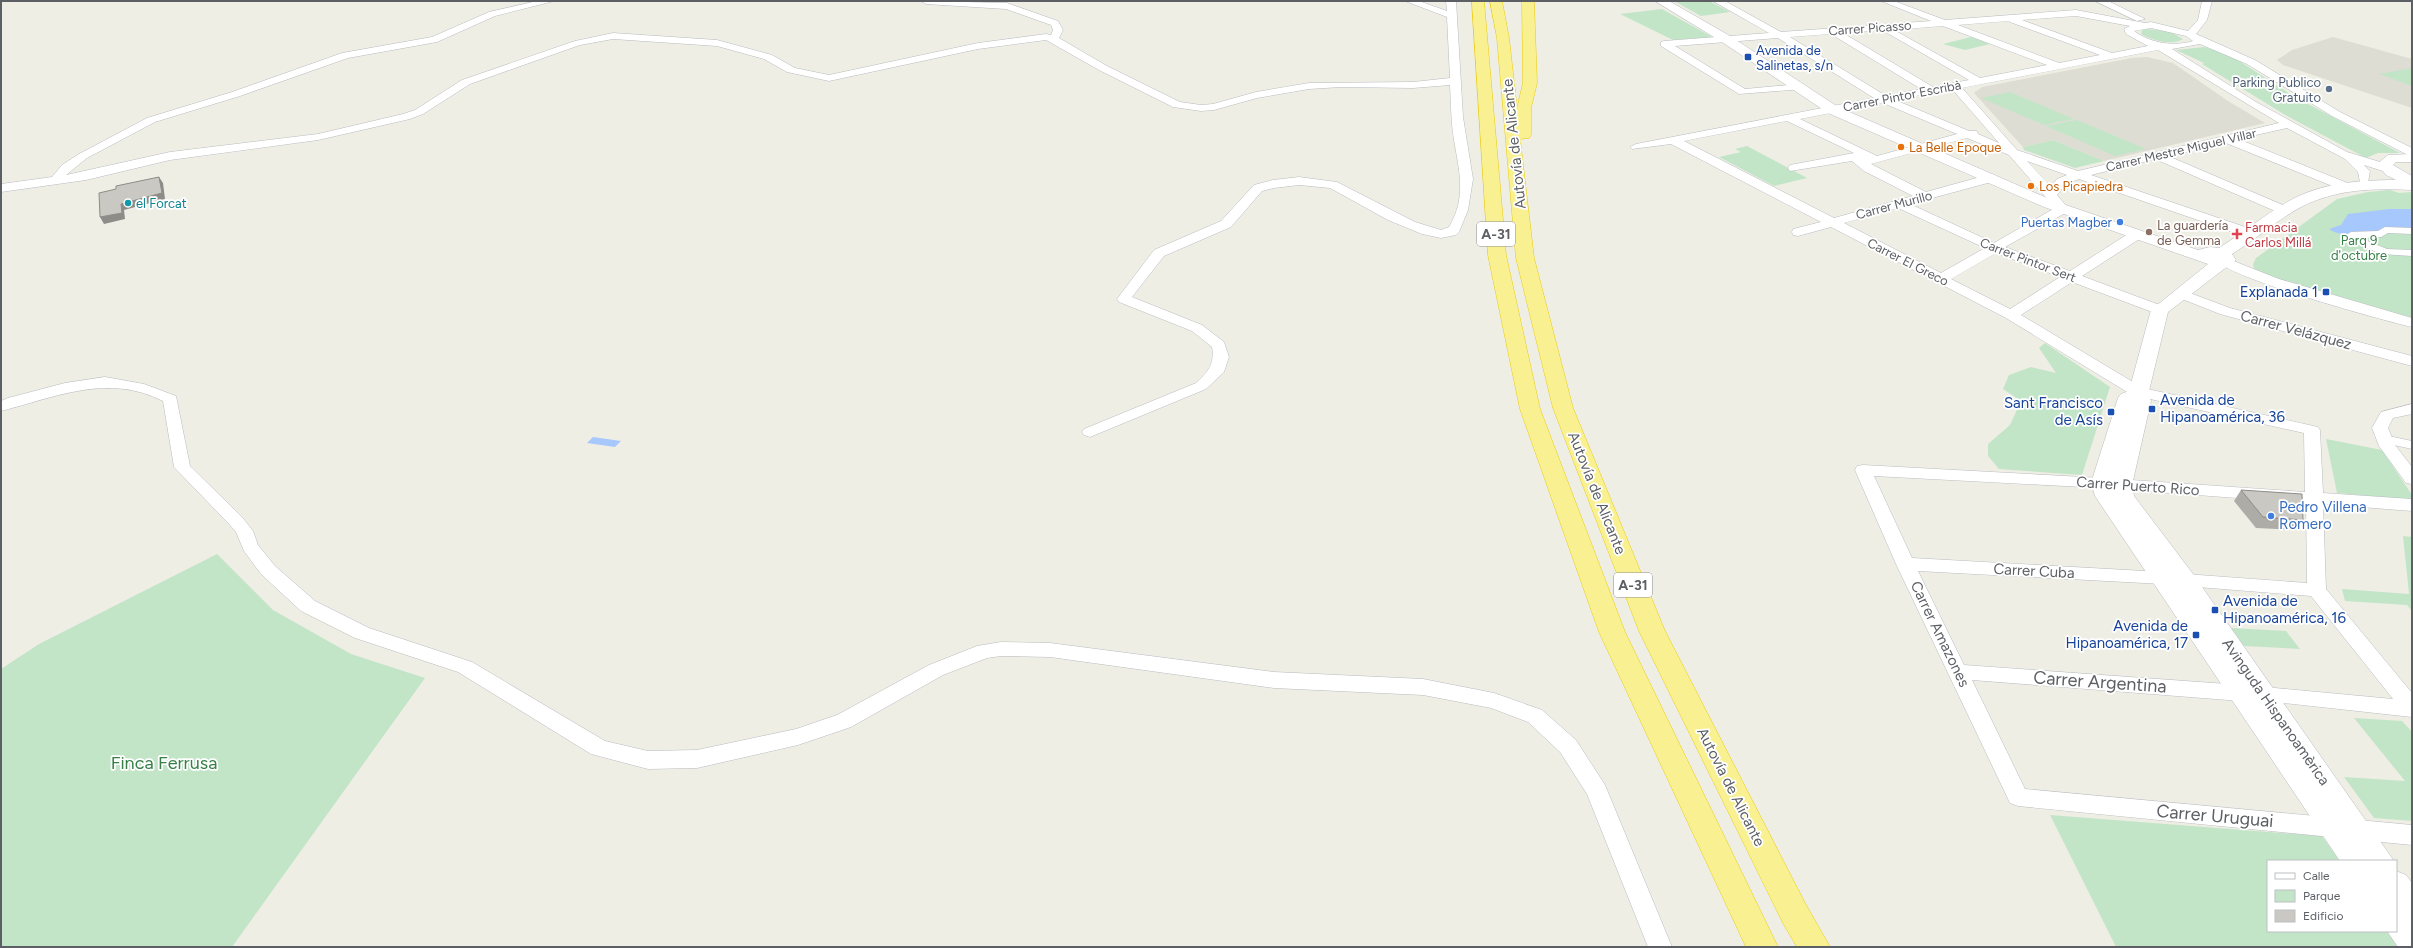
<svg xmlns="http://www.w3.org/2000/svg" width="2413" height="948" font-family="Figtree,sans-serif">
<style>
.education{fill:#deddd3}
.green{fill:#c2e5c8}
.water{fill:#a7c8fc}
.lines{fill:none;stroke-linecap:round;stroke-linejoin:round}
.pedestrian-casing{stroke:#b9bbc0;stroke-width:1}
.minor-casing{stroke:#b9bbc0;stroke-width:1}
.tertiary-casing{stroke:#b9bbc0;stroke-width:1}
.motorway-casing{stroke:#eacb09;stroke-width:1}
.pedestrian{fill:#fff;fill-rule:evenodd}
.minor{fill:#fff;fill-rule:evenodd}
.tertiary{fill:#fff;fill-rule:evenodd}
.motorway{fill:#f9f191;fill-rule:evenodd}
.wall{fill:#aeaca7}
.shaded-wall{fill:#8d8c88}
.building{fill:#cac8c2;stroke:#8d8c88}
.transit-dot{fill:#1a4fb4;stroke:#fff;stroke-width:1.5}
.service-dot{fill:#5c6f8a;stroke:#fff;stroke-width:1.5}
.food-dot{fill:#e8710a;stroke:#fff;stroke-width:1.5}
.culture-dot{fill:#0f9aa8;stroke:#fff;stroke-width:1.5}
.shop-dot{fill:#3f7fe0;stroke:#fff;stroke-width:1.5}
.education-dot{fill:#8d6e63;stroke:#fff;stroke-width:1.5}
.health-dot{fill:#e0444e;stroke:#fff;stroke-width:1.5}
.labels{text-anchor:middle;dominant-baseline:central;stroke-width:3.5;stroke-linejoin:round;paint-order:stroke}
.far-street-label{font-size:13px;fill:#5c5f64;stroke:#fff}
.far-transit-label{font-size:13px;fill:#164399;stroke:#fff;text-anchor:start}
.far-service-label{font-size:13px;fill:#4e5e75;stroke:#fff;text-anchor:end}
.far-food-label{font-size:13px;fill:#c56008;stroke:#fff;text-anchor:start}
.far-culture-label{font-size:13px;fill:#0d838f;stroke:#fff;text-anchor:start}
.far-shop-label{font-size:13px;fill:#366cbe;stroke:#fff;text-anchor:end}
.far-education-label{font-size:13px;fill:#785e54;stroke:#fff;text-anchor:start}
.far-health-label{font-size:13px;fill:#be3a42;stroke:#fff;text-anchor:start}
.far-park-label{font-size:13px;fill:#378048;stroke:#fff}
.shield{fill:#fff;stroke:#8d8f92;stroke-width:1}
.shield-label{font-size:14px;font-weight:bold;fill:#5c5f64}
.street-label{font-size:15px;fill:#5c5f64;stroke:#fff}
.transit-label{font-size:15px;fill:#164399;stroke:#fff;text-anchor:end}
.shop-label{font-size:15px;fill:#366cbe;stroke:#fff;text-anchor:start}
.near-street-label{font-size:18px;fill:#5c5f64;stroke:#fff}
.near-park-label{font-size:18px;fill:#378048;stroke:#fff}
</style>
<rect width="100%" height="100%" fill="#eeeee5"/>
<g class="education">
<polygon points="2333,37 2412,59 2412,108 2283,65 2277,60 2292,50"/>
<polygon points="2147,57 2173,63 2228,101 2265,123 2104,161 2053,140 2023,147 1974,93 1982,87 2132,58"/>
</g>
<g class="green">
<polygon points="1674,1 1709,1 1730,12 1701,16"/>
<polygon points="1662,9 1712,37 1673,40 1620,14"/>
<path d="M2148,29L2171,32L2183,39C2172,46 2151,40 2141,34L2142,30Z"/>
<polygon points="1971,37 1990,44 1965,50 1943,44"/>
<polygon points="2204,47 2230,55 2295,97 2400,153 2378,153 2366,158 2287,116 2202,64 2204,63 2176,50"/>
<polygon points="2412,68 2412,86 2379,74"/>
<polygon points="2010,92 2074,119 2044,125 1981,98"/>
<polygon points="2077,120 2146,149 2115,156 2046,126"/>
<polygon points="2053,140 2104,161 2075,168 2024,150 2023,147"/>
<polygon points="1747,146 1807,178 1774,186 1719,157 1741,152 1735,149"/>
<polygon points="2390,190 2399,193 2412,192 2412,318 2262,274 2254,269 2253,264 2256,258 2337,199 2368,192"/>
<polygon points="2045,343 2110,387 2082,475 1999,469 1988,456 1988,444 2010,425 2021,401 2003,389 2009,375 2031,367 2056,373 2039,348"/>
<polygon points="2326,439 2382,450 2412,495 2412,500 2337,493"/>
<polygon points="2403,536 2412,537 2412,611 2407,605 2345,601 2342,589 2409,594"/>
<polygon points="217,554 273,610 351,654 425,678 232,947 1,947 1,669 39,644"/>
<polygon points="2231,628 2286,631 2300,649 2244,646"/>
<polygon points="2354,718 2402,721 2412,732 2412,821 2374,818 2344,777 2405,781"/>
<polygon points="2050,815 2322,836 2340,861 2268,861 2268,931 2388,931 2399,947 2116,947"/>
</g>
<g class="water">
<path d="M2389,209H2412V231C2392,232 2344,241 2329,229L2341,225L2348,214Z"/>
<polygon points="593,437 621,441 615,447 587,443"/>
</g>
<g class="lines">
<defs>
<g id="pedestrian">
<polygon points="2385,227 2412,228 2412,234 2388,233 2381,237 2360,238 2387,249 2412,250 2412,256 2381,254 2348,240 2346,235 2351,232 2378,231"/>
<polygon points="2384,435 2412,441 2412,449 2380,442 2378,439"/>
</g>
<g id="minor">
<path d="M537,1H554L495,16L437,42L348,58L240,96L155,122L87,158L66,175L170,152L318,134L403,114L415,110L462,80L575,41L613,33L717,40L772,55L795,68L829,75L978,43L1046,34L1051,35L1053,30L1051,25L1006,9L926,4L921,1L1007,3L1058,21L1063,30L1059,38L1107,66L1180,102L1201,105L1213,104L1256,92L1309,83L1413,82L1450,78L1447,17L1405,1H1419L1447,11L1446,1H1456L1463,117L1473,179L1468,210L1459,232L1456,235L1441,238L1422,234L1388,220L1330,188L1299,185L1274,188L1262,191L1231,227L1164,256L1132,297L1202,325L1224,342L1229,357L1224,372L1206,389L1090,437L1084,435L1082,432L1084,429L1196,383C1208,372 1215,364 1212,347L1192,331L1119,302L1117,299L1154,250L1221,221L1254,185L1273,180L1299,177L1337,182L1415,222L1441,230L1449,227C1467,197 1459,171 1454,140C1451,122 1451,103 1450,85L1413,88L1341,87L1309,89L1257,98L1214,110L1201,111L1173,107L1099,70L1046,40L978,49L829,81L787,72L764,59L717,46L613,39L580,45L470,84L423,114L410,119L318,140L170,160L86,180L1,192V184L52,177L62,165L79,154L147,118L232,92L342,53L432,37L489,12Z"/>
<path d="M1713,1H1725L1781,32L1931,21L1881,1H1894L1945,20L2076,10L2145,23L2151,22L2188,31L2198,20L2202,1H2212L2207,20L2196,34L2255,60L2340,112L2412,148V156L2408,155L2332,116L2247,64L2200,44L2172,49L2256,102L2347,152L2390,165L2392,168L2386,172L2364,165L2370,171L2368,182H2360L2358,172L2345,159L2287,128L2238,139L2350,184L2352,187L2350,190H2342L2226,143L2168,156L2290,208L2292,211L2290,214H2282L2155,159L2091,175L2257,231L2259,234L2257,237H2247L2079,179L2065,185L2057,195L2069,209L2067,212L2005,247L2070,271L2131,232H2141L2143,235L2141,238L2082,276L2165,307L2167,310L2165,313H2155L2072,282L2021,315L2143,388L2318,427L2320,430L2323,493L2412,499V511L2323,504L2326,589L2412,693V717L2257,700L2254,695L2257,690L2264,687L2393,699L2311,596L2185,586L2178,585L2176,580L2178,575L2185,574L2307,583L2306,503L2102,488L1874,476L1912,558L2163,572L2170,574L2172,578L2170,582L2163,584L1918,571L1964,665L2241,685L2248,688L2251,693L2248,698L2241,701L1972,680L2025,789L2412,825V845L2018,806L2010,803L1896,564L1855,470L1857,466L1863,465L2102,478L2305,492L2304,433L2132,395L2006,318L1831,227L1798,236L1793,235L1792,232L1793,229L1821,222L1671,144L1632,149L1630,147L1636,144L1874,98L1778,38L1675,46L1745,89L1799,84L1803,85V89L1739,94L1661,46V42L1664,41L1769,33ZM2076,16L2130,26L2124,29L2126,34L2148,46L2112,53L2022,20ZM2009,21L2010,22L2100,55L2059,63L1958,25ZM1943,26L2047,65L1980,78L1894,30ZM2151,28L2186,36L2193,41C2174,47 2150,43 2134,31ZM1882,30L1969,80L1933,87L1843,33ZM1831,34L1921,89L1886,96L1790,37ZM2158,50L2279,123L2078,171L2017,150L1962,88ZM1952,89L1999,143L1978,134L1977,131H1969L1895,100ZM1883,103L1957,134L1877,156L1800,119ZM1787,121L1854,153L1790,165L1788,168L1790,171L1852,161L1864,171L1913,196L1834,218L1684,141ZM1967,138L2009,155L2055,208L1994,243L1910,204L1995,181L1997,178L1995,175L1991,174L1926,192L1871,164ZM2027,161L2067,175L2057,179L2051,187ZM1898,208L1985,248L1941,273L1844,223ZM1996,253L2060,277L2010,309L1951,279Z"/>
<polygon points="2095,1 2108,1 2145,19 2137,21"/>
<path d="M2226,258L2279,279L2412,318V327C2385,321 2230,278 2219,262Z"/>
<polygon points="2182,290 2230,308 2412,356 2412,366 2220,314 2177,297 2175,294"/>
<path d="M105,377L144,384L176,396L190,466L242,517L253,531L258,545L275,566L315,601L369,628L472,662L605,741L648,751L697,750L796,729L837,715L929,665L977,646L1001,642L1050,643L1274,672L1423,679L1494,693L1542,710L1576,740L1605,785L1672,947H1648L1587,794L1560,752L1528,722L1491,708L1423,695L1274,688L1050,657L1001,656L987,658L943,675L851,727L798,745L697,768L648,769L591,754L458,672L355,638L301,611L261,574L244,551L236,532L230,525L174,467L163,401C108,373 56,397 1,411V401L8,398L65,383Z"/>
<polygon points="2412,404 2412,414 2393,418 2388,428 2395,445 2412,467 2412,484 2406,483 2379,446 2372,428 2381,412"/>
</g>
<g id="tertiary">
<path d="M1655,1H1669L1730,36L1838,107L2054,201L2198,250L2210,247L2219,248C2243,233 2264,215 2289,201C2321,183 2359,180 2396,180L2386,175L2377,164L2388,155L2412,154V162H2396L2393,165L2412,176V190C2374,188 2336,189 2301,207C2277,220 2256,239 2232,254L2236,260L2228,266L2168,312L2148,395L2151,401L2132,485L2134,496L2193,574L2394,861H2340L2095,496L2091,483L2118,398L2121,394L2129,391L2151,310L2208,264L2044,207L1828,113L1722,42Z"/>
<polygon points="2396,871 2406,875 2412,883 2412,947 2398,947 2387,931 2396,931"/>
</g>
<g id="motorway">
<polygon points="1472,1 1484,1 1506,255 1540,409 1625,632 1778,947 1746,947 1599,632 1520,409 1488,255"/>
<polygon points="1490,1 1502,1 1509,38 1517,108 1523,83 1522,1 1534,1 1537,83 1531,108 1531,135 1529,138 1520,139 1534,258 1573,408 1665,631 1805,903 1830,947 1797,947 1783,923 1639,631 1553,408 1516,258 1497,38"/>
</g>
</defs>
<use href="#pedestrian" class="pedestrian-casing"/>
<use href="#minor" class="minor-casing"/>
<use href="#tertiary" class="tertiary-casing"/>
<use href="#motorway" class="motorway-casing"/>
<use href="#pedestrian" class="pedestrian"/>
<use href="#minor" class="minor"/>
<use href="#tertiary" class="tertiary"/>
<use href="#motorway" class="motorway"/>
</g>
<polygon class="wall" points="2241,490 2303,520 2296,530 2256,528 2234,501"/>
<polygon class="shaded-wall" points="159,177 163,183 165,199 124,210 125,219 104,224 100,217"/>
<g class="building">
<polygon points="159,177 162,193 121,204 122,213 100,217 99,193 116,189 116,186"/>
<polygon points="2241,490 2302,494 2303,520 2263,517"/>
</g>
<g class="transit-dot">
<rect x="1744" y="53" width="8" height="8" rx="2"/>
<rect x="2322" y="288" width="8" height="8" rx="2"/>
<rect x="2148" y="405" width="8" height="8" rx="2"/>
<rect x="2107" y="408" width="8" height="8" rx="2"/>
<rect x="2211" y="606" width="8" height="8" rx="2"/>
<rect x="2192" y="631" width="8" height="8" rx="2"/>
</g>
<circle class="service-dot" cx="2329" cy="89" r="4"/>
<g class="food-dot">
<circle cx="1901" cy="147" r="4"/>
<circle cx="2031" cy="186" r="4"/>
</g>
<circle class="culture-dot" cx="128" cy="203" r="4"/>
<g class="shop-dot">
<circle cx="2120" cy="222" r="4"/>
<circle cx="2271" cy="516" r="4"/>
</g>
<circle class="education-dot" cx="2149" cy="232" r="4"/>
<path class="health-dot" d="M2235 228h4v4h4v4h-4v4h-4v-4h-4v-4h4z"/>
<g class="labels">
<g class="far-street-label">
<text transform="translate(1870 28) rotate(-4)">Carrer Picasso</text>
<text transform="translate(1902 96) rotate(-11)">Carrer Pintor Escribà</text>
<text transform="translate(2181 150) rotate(-13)">Carrer Mestre Miguel Villar</text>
<text transform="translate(1894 205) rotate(-15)">Carrer Murillo</text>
<text transform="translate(2028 260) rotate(21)">Carrer Pintor Sert</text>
<text transform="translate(1908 262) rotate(27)">Carrer El Greco</text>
</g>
<g class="far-transit-label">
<text x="1756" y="50">Avenida de<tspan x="1756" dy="15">Salinetas, s/n</tspan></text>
</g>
<g class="far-service-label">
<text x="2321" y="82">Parking Publico<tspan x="2321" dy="15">Gratuito</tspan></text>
</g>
<g class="far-food-label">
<text x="1909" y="147">La Belle Epoque</text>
<text x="2039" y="186">Los Picapiedra</text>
</g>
<g class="far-culture-label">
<text x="136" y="203">el Forcat</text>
</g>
<g class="far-shop-label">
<text x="2112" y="222">Puertas Magber</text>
</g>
<g class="far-education-label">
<text x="2157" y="225">La guardería<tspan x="2157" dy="15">de Gemma</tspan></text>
</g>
<g class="far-health-label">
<text x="2245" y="227">Farmacia<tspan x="2245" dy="15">Carlos Millá</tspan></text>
</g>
<g class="far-park-label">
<text x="2359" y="240">Parq 9<tspan x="2359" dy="15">d'octubre</tspan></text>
</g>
<g class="shield">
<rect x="1477" y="222" width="38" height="24" rx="3"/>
<rect x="1614" y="573" width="38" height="24" rx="3"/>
</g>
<g class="shield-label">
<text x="1496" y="234">A-31</text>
<text x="1633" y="585">A-31</text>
</g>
<g class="street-label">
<text transform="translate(1514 144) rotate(-96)">Autovía de Alicante</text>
<text transform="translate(2296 330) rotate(15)">Carrer Velázquez</text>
<text transform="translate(2138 486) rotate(4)">Carrer Puerto Rico</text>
<text transform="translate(1597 493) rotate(68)">Autovía de Alicante</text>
<text transform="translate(2034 571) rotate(3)">Carrer Cuba</text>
<text transform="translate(1940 634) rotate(64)">Carrer Amazones</text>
<text transform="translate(2276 712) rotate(55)">Avinguda Hispanoamèrica</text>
<text transform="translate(1731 787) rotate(63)">Autovía de Alicante</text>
</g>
<g class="transit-label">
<text x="2318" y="292">Explanada 1</text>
<text x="2160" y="400" text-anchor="start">Avenida de<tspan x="2160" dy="17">Hipanoamérica, 36</tspan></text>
<text x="2103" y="403">Sant Francisco<tspan x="2103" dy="17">de Asís</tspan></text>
<text x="2223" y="601" text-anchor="start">Avenida de<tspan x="2223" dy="17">Hipanoamérica, 16</tspan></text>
<text x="2188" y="626">Avenida de<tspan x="2188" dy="17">Hipanoamérica, 17</tspan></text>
</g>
<g class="shop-label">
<text x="2279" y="507">Pedro Villena<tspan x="2279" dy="17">Romero</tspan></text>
</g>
<g class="near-street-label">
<text transform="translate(2100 682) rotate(4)">Carrer Argentina</text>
<text transform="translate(2215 816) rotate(5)">Carrer Uruguai</text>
</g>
<g class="near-park-label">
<text x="164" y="763">Finca Ferrusa</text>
</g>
</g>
<rect width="2413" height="948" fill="none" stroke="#5c5f64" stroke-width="4"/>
<rect x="2267" y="860" width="130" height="72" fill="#ffffff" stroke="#bebfc1"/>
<rect x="2275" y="873" width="20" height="6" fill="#ffffff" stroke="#bebfc1"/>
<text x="2303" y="880" font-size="12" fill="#5c5f64">Calle</text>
<rect x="2275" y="890" width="20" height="12" fill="#c2e5c8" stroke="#bebfc1"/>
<text x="2303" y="900" font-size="12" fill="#5c5f64">Parque</text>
<rect x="2275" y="910" width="20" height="12" fill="#cac8c2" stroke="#bebfc1"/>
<text x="2303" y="920" font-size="12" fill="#5c5f64">Edificio</text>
</svg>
